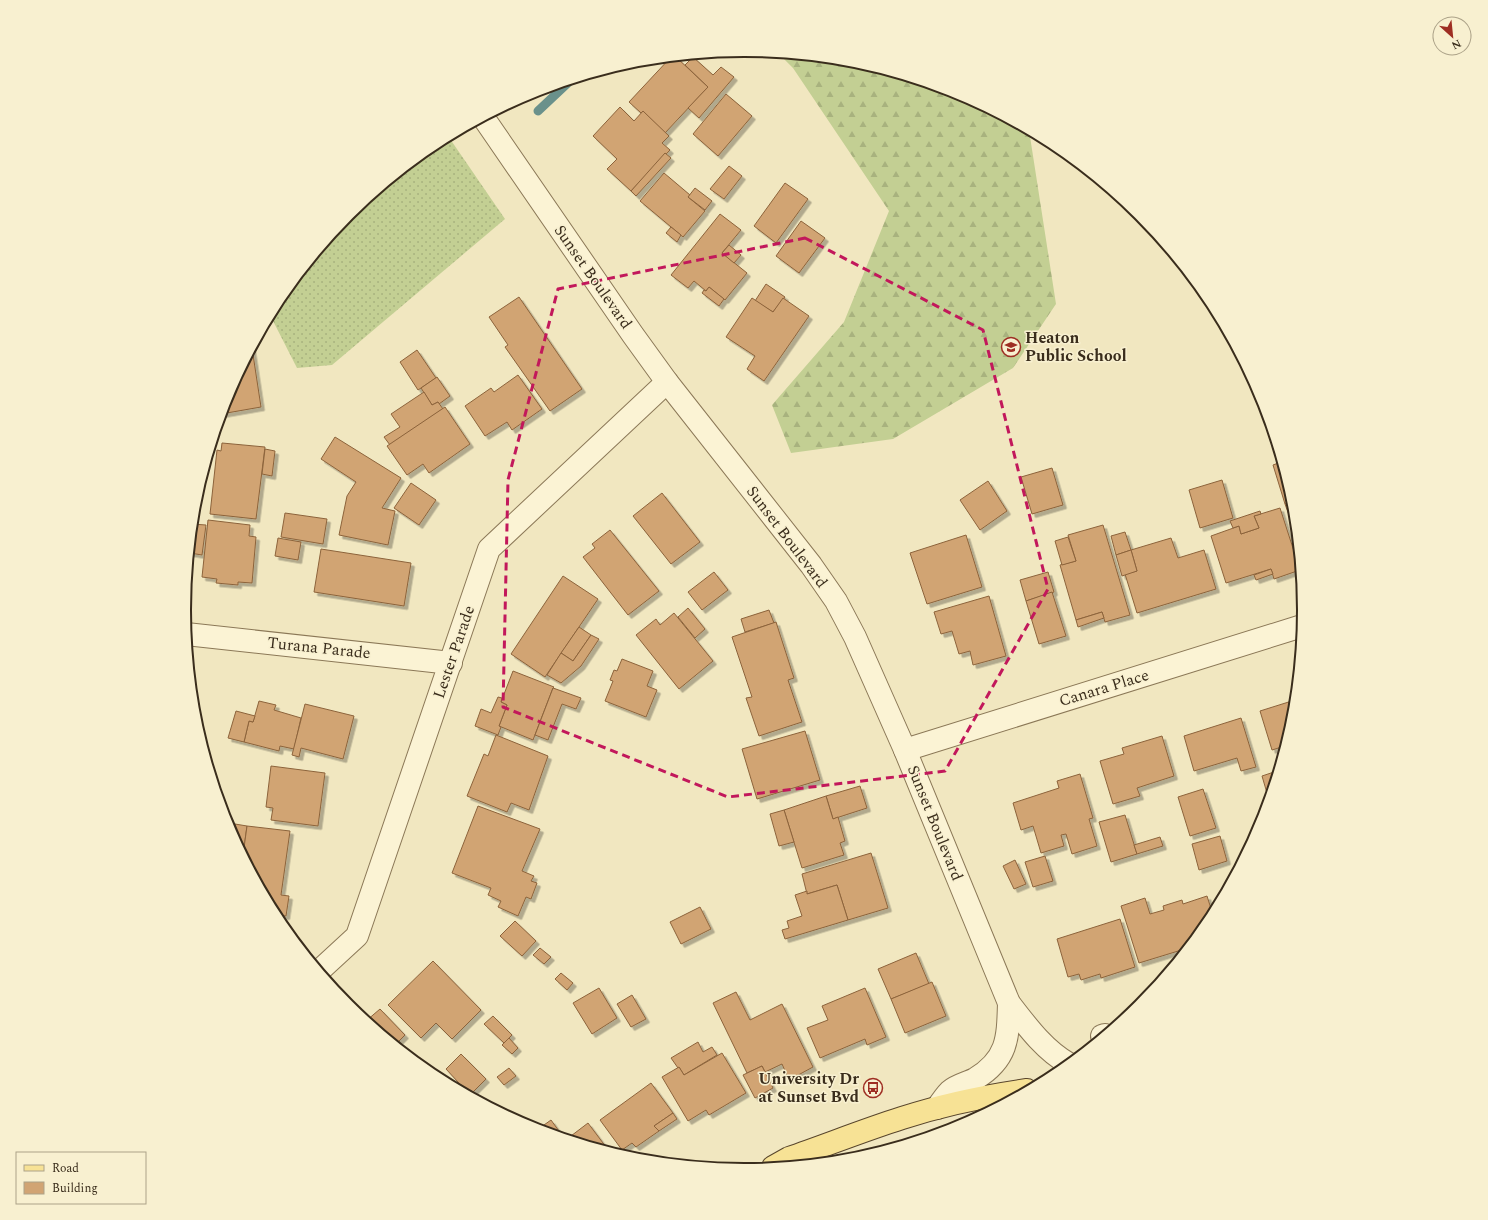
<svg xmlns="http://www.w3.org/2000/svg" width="1488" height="1220" font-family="Spectral,serif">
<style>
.grass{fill:url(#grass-dots)}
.forest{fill:url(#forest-firs)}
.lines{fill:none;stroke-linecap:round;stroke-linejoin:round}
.stream{stroke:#6a918b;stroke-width:9}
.building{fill:#d1a473;stroke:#8c633b;filter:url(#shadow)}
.minor-casing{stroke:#8b7857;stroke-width:24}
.major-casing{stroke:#58452b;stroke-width:24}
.minor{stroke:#fbf3d4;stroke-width:22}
.major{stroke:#f7e295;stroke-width:22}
.marked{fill:none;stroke:#c2185b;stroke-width:3;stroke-dasharray:8 5;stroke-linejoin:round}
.labels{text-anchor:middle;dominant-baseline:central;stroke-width:3;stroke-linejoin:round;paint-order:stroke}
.street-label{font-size:16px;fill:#3a2d1c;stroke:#f8f0d0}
.poi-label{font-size:16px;font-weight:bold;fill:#3a2d1c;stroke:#f8f0d0;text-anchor:start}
.rim{fill:none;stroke:#3a2d1c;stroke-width:2}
</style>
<defs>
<pattern id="grass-dots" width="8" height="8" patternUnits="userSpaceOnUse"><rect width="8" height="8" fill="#c3cf93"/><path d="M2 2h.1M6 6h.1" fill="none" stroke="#a8b27e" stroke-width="1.8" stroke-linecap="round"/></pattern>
<pattern id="forest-firs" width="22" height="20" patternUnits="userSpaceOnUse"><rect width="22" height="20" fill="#c3cf93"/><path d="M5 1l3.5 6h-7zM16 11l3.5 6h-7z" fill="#a8b27e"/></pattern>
<filter id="shadow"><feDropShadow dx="3.5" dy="3.5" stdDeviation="0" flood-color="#0004"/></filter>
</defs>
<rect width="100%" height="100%" fill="#f1e7c0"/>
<polygon class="grass" points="448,136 505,219 332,365 297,368 270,315 279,299 348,214 433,144"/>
<polygon class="forest" points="778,53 853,61 959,93 1029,130 1056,304 1013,368 893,439 791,453 772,405 844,322 889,211 793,68"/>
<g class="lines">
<polyline class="stream" points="538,111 571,80"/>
</g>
<g class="building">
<polygon points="671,57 676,57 708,87 665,133 643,111 641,113 629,102"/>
<polygon points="693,57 713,75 721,67 734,77 699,118 688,108 708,87 685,65"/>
<polygon points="726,94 752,116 718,156 693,134"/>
<polygon points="620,107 634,121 643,111 669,136 662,143 670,150 631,191 607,169 617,159 593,136"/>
<polygon points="665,153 671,158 636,196 631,191"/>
<polygon points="729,166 742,176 724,199 710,189"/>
<polygon points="664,173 690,195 688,197 705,211 683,237 640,201"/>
<polygon points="785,183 808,199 776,243 754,226"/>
<polygon points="695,188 712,201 705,210 688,197"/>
<polygon points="720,214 741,230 722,253 747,273 725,300 709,287 706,291 694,281 688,288 671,275"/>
<polygon points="801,221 825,238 799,273 776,256"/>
<polygon points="671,227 681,235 677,242 666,233"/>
<polygon points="729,245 741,255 734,263 722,253"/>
<polygon points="766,284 785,297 773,312 755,301"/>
<polygon points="709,287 724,299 719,306 702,293 704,290 706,291"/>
<polygon points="519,297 582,389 550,411 505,347 508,345 489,317"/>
<polygon points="752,298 773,312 783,298 809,316 764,381 747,369 755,356 726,337"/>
<polygon points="252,348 261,407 221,414 227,395"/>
<polygon points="417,350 436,378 418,390 400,362"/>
<polygon points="518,375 542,409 512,430 507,422 485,436 465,406 491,388 494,392"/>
<polygon points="437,377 450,396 439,404 438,402 432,405 421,388"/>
<polygon points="424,392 432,405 438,402 443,409 390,445 384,437 400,427 391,414"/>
<polygon points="445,407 470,444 429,473 423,464 407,475 387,446"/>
<polygon points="335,437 401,478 382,508 395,511 388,545 339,535 347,496 356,482 321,459"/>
<polygon points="222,443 265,447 256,519 210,514 217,450 221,451"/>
<polygon points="265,449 275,451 272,476 262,474"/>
<polygon points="1281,462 1293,501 1285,504 1273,465"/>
<polygon points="1052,468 1063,505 1032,514 1021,477"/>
<polygon points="1222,480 1233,518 1200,528 1189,490"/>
<polygon points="988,481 1007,511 980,530 960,500"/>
<polygon points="411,483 436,500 419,525 394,508"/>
<polygon points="662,493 700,542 671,564 633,516"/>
<polygon points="1293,501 1296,525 1293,526 1285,504"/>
<polygon points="1280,508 1300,570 1274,579 1271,569 1226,583 1211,536 1239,526 1241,534 1259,528 1254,516"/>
<polygon points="1260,511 1261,514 1254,516 1259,528 1241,534 1239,526 1233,528 1230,521"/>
<polygon points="285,513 327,519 323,544 281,537"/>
<polygon points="208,520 250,525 249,536 256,537 252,583 238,582 238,585 216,583 217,579 202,577"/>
<polygon points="192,524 206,525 202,555 190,553"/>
<polygon points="1103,525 1130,615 1105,622 1102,612 1076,620 1060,565 1076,561 1068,535"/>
<polygon points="610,530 659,591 628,615 583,557 595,548 592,544"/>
<polygon points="1125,532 1131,550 1116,555 1111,536"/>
<polygon points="966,535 982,587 927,604 910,553"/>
<polygon points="1068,537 1076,561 1062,565 1055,541"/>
<polygon points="278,538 301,542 298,560 275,556"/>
<polygon points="1171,538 1178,558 1204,550 1216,589 1137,613 1125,574 1137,571 1131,550"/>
<polygon points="321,549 411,563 404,606 314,592"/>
<polygon points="1131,550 1137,571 1122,576 1116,555"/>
<polygon points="1271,569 1273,574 1256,580 1254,575"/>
<polygon points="714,572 728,590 702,610 688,592"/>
<polygon points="1048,572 1054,592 1026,601 1020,580"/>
<polygon points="563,576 598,599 545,677 511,654"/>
<polygon points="1052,592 1066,636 1039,644 1026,601"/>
<polygon points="989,596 1006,656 973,665 970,651 959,654 952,631 941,634 934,612"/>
<polygon points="688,608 705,629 695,638 678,617"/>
<polygon points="769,610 774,623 745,632 741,619"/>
<polygon points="1102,612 1104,618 1078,627 1076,620"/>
<polygon points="674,613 713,661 679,689 636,635 656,619 660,625"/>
<polygon points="776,622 794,678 788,680 802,722 759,736 746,698 752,697 732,637"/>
<polygon points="579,627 591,635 573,661 561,653"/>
<polygon points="591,635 599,639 581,666 561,683 547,675 561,653 573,661"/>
<polygon points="622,659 653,671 647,686 657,690 646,717 605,701 613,681 610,680 614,670 617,671"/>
<polygon points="513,671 554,687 553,688 533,740 499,726 507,705 501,702"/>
<polygon points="553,688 581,698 576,709 562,704 548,740 535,735"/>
<polygon points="498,697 502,698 501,702 507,705 499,726 501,727 498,735 475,726 481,709 491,713"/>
<polygon points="1295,700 1293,719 1285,746 1272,750 1260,711"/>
<polygon points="259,701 276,705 274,710 301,718 294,749 280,746 279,751 244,742 249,721 253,722"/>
<polygon points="305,704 354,716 343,759 301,748 299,757 292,755"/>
<polygon points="236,711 255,716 253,722 249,721 244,742 228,738"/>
<polygon points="1241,718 1256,767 1241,771 1237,758 1194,771 1184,736"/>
<polygon points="805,731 820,780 757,799 742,749"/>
<polygon points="496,735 548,756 529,810 511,803 507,812 467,796 484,754 488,756"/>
<polygon points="1162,736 1174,776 1137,788 1140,796 1113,804 1100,761 1124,754 1122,748"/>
<polygon points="271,766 325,773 318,826 271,820 273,808 266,807"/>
<polygon points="1277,771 1269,800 1262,776"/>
<polygon points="1080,774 1093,818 1089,819 1097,846 1072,854 1066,834 1061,835 1064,846 1041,853 1033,826 1021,830 1013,803 1059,788 1057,781"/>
<polygon points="860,786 867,808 833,819 826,796"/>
<polygon points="1203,789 1216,828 1190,836 1178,797"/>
<polygon points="826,796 833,819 838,817 845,841 840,843 844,855 802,868 784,810"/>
<polygon points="478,806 540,829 522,871 534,876 531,881 537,883 531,899 526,897 518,916 498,907 501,901 488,895 491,888 452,873"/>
<polygon points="784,810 794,842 779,846 770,814"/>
<polygon points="1125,815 1137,854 1111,862 1099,822"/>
<polygon points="235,824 247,826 243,855 233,837"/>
<polygon points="247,826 290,831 281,895 289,896 286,916 275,915 243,855"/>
<polygon points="1220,836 1227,861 1199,870 1192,844"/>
<polygon points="1160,837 1163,846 1137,854 1134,845"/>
<polygon points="871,853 888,908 848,920 837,885 807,894 802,874"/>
<polygon points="1045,856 1053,881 1033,887 1025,862"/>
<polygon points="1015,860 1026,884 1014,889 1003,866"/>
<polygon points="837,885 848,920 785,939 782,930 789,928 787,921 802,916 795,895 807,891 807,894"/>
<polygon points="1207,896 1213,915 1209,921 1188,948 1139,963 1121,906 1145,898 1150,914 1164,910 1163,906 1182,900 1183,904"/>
<polygon points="700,907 711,929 681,944 670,922"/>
<polygon points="1120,919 1135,967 1101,978 1100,974 1081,980 1079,974 1068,977 1057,939"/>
<polygon points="515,921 536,941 522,956 500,936"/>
<polygon points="540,948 551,957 544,964 533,955"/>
<polygon points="916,953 929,984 891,999 878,969"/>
<polygon points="433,961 481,1010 452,1039 436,1023 421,1038 388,1005"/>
<polygon points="561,973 573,983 567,990 555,979"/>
<polygon points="932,982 946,1016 905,1033 891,999"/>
<polygon points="599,988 617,1018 592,1034 573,1003"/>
<polygon points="865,988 886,1037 867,1045 865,1039 820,1058 807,1028 828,1020 822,1006"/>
<polygon points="736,992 750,1020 782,1004 813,1067 789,1080 782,1064 765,1072 762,1066 747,1073 713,1003"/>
<polygon points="632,995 646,1019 631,1027 617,1004"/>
<polygon points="380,1009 405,1035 395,1045 366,1021"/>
<polygon points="493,1016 512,1035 504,1043 484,1024"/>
<polygon points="509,1038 518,1048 512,1054 502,1045"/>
<polygon points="698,1042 703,1052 712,1047 717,1055 684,1075 679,1067 678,1068 671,1058"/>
<polygon points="722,1053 746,1093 709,1115 706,1110 688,1121 662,1077 679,1067 684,1075"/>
<polygon points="461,1054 486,1079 470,1095 446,1069"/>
<polygon points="762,1066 773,1088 755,1098 743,1075"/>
<polygon points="509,1068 516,1076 504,1085 497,1077"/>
<polygon points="453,1082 463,1091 450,1085"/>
<polygon points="651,1083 673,1113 654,1126 659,1131 636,1147 632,1143 622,1150 600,1120"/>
<polygon points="673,1113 677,1119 659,1131 654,1126"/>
<polygon points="551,1120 564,1138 537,1130"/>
<polygon points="588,1123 609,1151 567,1139"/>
</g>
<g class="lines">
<defs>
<g id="minor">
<path d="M483,117L633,335L667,382L811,565L836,601L855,637L905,750L1009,1003C1026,1025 1044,1050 1069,1064"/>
<polyline points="186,634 451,663"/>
<polyline points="905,750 1302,626"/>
<polyline points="319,971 357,936 489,549 667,382"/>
<polyline points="1102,1036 1105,1035"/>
<path d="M937,1108C941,1102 945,1096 950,1091C957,1085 967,1083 975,1079C1008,1059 1008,1038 1009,1003"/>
</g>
<path id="major" d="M773,1167L789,1158C827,1145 864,1130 902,1118C942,1105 985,1096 1027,1090"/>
</defs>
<use href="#minor" class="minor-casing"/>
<use href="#major" class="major-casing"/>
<use href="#minor" class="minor"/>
<use href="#major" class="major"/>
</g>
<path class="marked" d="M805,238L983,330L1048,589L945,771L728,797L503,707L508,480L558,289Z"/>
<defs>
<symbol id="school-ring" viewBox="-11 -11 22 22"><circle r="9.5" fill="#f8f0d0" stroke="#9e2e23" stroke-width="1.5"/><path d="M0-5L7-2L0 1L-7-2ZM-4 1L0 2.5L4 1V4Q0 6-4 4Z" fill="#9e2e23"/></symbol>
<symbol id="bus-ring" viewBox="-11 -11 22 22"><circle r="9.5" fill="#f8f0d0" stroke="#9e2e23" stroke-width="1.5"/><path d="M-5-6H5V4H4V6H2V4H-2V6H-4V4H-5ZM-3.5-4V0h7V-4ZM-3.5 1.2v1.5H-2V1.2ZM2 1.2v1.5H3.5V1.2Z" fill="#9e2e23"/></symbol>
</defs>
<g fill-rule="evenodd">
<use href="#school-ring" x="1000" y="336" width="22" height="22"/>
<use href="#bus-ring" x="862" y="1077" width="22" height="22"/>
</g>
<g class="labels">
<g class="street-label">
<text transform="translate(593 277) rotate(55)">Sunset Boulevard</text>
<text transform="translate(787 537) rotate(53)">Sunset Boulevard</text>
<text transform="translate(319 648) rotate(6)">Turana Parade</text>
<text transform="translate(454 652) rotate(-71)">Lester Parade</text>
<text transform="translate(1104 688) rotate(-17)">Canara Place</text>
<text transform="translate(935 823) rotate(68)">Sunset Boulevard</text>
</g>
<g class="poi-label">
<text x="1025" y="338">Heaton<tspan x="1025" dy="18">Public School</tspan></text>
<text x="859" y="1079" text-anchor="end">University Dr<tspan x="859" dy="18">at Sunset Bvd</tspan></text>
</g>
</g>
<path d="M0 0H1488V1220H0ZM191 610a553 553 0 1 1 1106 0a553 553 0 1 1-1106 0Z" fill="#f8f0d0" fill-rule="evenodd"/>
<path class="rim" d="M191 610a553 553 0 1 1 1106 0a553 553 0 1 1-1106 0Z"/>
<rect x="16" y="1152" width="130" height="52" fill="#f8f0d0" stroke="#aca288"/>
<rect x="24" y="1165" width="20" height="6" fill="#f7e295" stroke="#aca288"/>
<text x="52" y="1172" font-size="12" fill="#3a2d1c">Road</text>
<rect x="24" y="1182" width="20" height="12" fill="#d1a473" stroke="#aca288"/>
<text x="52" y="1192" font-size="12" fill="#3a2d1c">Building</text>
<g transform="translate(1452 36) rotate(153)"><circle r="19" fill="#f8f0d0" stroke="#aca288"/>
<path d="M0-3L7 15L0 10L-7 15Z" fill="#9e2e23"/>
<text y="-6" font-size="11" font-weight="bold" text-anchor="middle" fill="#3a2d1c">N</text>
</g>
</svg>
